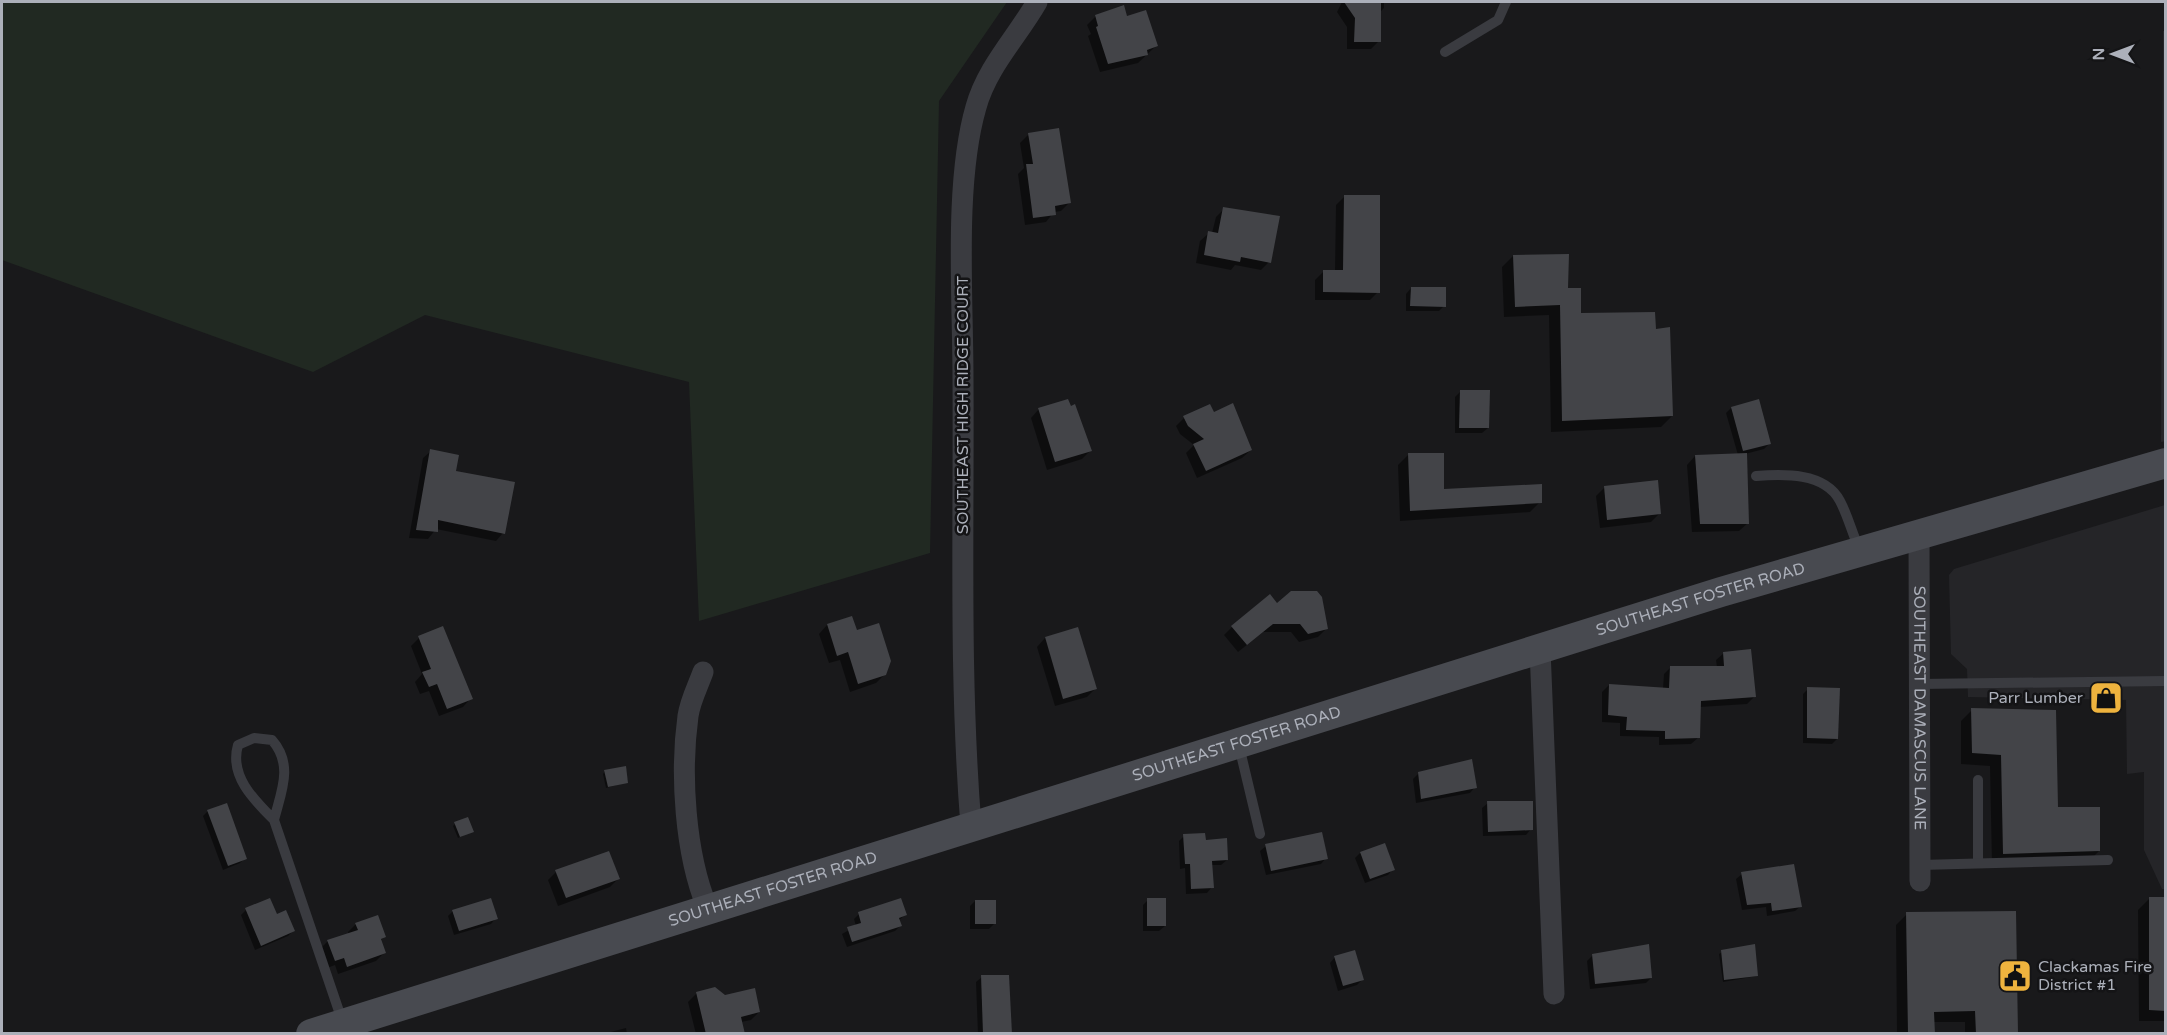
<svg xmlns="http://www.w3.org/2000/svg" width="2167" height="1035" font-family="'Varela Round',sans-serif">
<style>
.built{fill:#252528}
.green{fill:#212922}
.shadow{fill:#0007}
.building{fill:#434448}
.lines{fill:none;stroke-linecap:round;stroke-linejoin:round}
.service{stroke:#3a3b40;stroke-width:10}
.minor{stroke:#3a3b40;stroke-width:21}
.secondary{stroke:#484a50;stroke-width:30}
.labels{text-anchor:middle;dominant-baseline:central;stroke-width:5;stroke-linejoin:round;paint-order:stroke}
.street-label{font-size:16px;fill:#acb0ba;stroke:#141416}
.poi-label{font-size:16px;fill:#acb0ba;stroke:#141416;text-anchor:end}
</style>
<rect width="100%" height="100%" fill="#19191b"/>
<g class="built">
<polygon points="2163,31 2166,31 2166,441 2161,442"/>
<polygon points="2165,505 2165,889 2162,889 2144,850 2144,772 2127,774 2126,700 1968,697 1967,669 1951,654 1949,575 1954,569"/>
</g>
<polygon class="green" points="2,2 1007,2 939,101 930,553 699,621 689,382 425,315 313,372 2,260"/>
<g class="shadow">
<polygon points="1342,2 1384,2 1384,8 1379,13 1379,41 1371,49 1347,49 1347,27 1337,12"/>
<polygon points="1096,16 1126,18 1156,46 1138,63 1100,72 1088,36 1091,34 1087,25"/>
<polygon points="1028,135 1069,203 1061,211 1054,212 1046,222 1025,225 1018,174 1024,168 1020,143"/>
<polygon points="1344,197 1378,292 1370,300 1315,300 1315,280 1324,271 1335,271 1336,205"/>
<polygon points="1224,209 1269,262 1261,270 1235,265 1231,270 1196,263 1200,241 1209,233 1212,233 1216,217"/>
<polygon points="1513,256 1567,289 1580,314 1654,331 1672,416 1661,427 1551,432 1549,315 1504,317 1502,267"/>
<polygon points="1411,288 1444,306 1439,311 1406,311 1406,294"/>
<polygon points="1460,392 1488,428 1482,433 1455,433 1455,397"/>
<polygon points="1731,408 1769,444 1764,449 1745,454 1748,523 1739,531 1692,532 1687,465 1695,456 1738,455 1726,413"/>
<polygon points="1039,409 1091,450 1082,459 1047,470 1031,418"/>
<polygon points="1213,414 1251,450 1242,458 1197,478 1186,453 1194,445 1180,434 1176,426 1184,418"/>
<polygon points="431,451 454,472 503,533 496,541 436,529 428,539 409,538 423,458"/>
<polygon points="1408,455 1443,490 1540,502 1530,512 1400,521 1398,465"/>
<polygon points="1604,488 1660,513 1651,522 1600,528 1596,496"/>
<polygon points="1277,605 1326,629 1318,637 1299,642 1291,632 1263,632 1238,652 1224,635 1232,627"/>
<polygon points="827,625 856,632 885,674 876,683 850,692 840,660 829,663 819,634"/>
<polygon points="1077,629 1095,689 1087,697 1055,706 1037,647 1045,638"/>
<polygon points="419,638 471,698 463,707 439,716 429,691 420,694 415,682 422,674 411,646"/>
<polygon points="1724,653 1754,697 1747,704 1700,707 1699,737 1691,744 1659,745 1659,737 1620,736 1620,723 1602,722 1602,692 1609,685 1663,689 1664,674 1671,667 1717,667 1716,660"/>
<polygon points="1808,689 1837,739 1832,744 1803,743 1803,694"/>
<polygon points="1972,710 2056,808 2099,851 2088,862 1992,865 1990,766 1961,764 1961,721"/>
<polygon points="605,771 627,782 606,788 603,774"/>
<polygon points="1418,774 1475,787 1470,793 1416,803 1413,779"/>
<polygon points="1488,803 1531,829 1526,835 1483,836 1482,808"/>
<polygon points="208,811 245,858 240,863 223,870 203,816"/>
<polygon points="455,824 472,831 458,838 453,826"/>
<polygon points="1184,836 1227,860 1221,865 1211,865 1212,887 1207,893 1186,894 1185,868 1180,869 1179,841"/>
<polygon points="1384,844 1393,869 1388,875 1365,883 1355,858 1360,853"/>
<polygon points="1266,846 1326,858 1321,864 1266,875 1260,851"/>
<polygon points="556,872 618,879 610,887 558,906 548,880"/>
<polygon points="1742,874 1801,906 1795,911 1767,916 1766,907 1742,910 1736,879"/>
<polygon points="2149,899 2166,899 2166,1021 2139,1021 2138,910"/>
<polygon points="1148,900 1165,926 1159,931 1143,931 1143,905"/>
<polygon points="975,901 995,923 989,929 970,929 970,906"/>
<polygon points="246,910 276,916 293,931 288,936 255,950 241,915"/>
<polygon points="453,911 496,918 491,924 454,935 448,916"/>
<polygon points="859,914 905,915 898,921 900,926 895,931 847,947 842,934 856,926 854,919"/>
<polygon points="1907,914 2017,1034 1965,1034 1965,1022 1933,1022 1933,1034 1897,1034 1896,925"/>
<polygon points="356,924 384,937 380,941 384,953 376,961 338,974 335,965 327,968 320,949 328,941 349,935 348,932"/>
<polygon points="1722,952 1757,976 1723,982 1719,954"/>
<polygon points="1593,955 1651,978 1646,983 1590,989 1587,961"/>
<polygon points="1335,957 1362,980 1357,985 1338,991 1330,963"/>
<polygon points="982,977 1010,1034 978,1034 976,982"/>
<polygon points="715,989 725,997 759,1012 751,1020 741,1022 744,1034 696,1034 688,1002 696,994"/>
<polygon points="626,1028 627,1034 603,1034"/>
</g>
<g class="building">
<polygon points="1344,2 1381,2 1381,42 1354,42 1355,18"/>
<polygon points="1124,5 1127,16 1146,10 1158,46 1147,50 1148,55 1108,64 1096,27 1098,26 1095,15"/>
<polygon points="1059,128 1071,203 1055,206 1056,215 1033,218 1026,164 1033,164 1028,133"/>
<polygon points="1344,195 1380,195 1380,293 1323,292 1323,270 1343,270"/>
<polygon points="1223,207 1280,216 1271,263 1241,257 1240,262 1204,255 1208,231 1218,233"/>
<polygon points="1569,254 1568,288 1581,288 1581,313 1655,312 1656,329 1670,327 1673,416 1562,421 1560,305 1515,307 1513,255"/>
<polygon points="1411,287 1446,287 1446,307 1410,306"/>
<polygon points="1460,390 1490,390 1489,428 1459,428"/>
<polygon points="1068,399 1071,406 1075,404 1092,451 1055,462 1038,408"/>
<polygon points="1759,399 1771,444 1743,451 1731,407"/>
<polygon points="1233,403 1252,450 1206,471 1193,444 1204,439 1188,426 1183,416 1210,404 1214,412"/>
<polygon points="430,449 459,455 456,471 515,482 505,534 438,520 438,532 416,530"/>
<polygon points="1408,453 1444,453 1444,489 1542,484 1542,503 1410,511"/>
<polygon points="1747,453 1749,524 1700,524 1695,455"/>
<polygon points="1658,480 1661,514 1607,520 1604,486"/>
<polygon points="1291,591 1317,591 1322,597 1328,629 1308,634 1300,624 1273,624 1247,645 1231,626 1270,594 1277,603"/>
<polygon points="852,616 857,630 879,623 891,661 886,675 858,684 848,652 837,656 827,624"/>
<polygon points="443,626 473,699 447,709 437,684 429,687 422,672 431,669 418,636"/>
<polygon points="1078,627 1097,689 1063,699 1045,637"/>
<polygon points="1751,649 1756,697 1701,701 1700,738 1665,739 1665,731 1626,730 1627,717 1608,715 1609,684 1669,688 1670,666 1724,666 1723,652"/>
<polygon points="1807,687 1840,688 1838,739 1807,738"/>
<polygon points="1971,708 2056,710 2058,807 2100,807 2100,851 2003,854 2001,755 1972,753"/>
<polygon points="1472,759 1477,788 1421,799 1418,772"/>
<polygon points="626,766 628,783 608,787 604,770"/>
<polygon points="1487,801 1533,801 1533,830 1488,832"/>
<polygon points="227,803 247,859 228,866 207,810"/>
<polygon points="468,817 474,832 460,837 454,822"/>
<polygon points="1322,832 1328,859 1271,871 1265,844"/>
<polygon points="1205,833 1206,840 1227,838 1228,860 1212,861 1214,888 1191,889 1190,864 1185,864 1183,834"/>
<polygon points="1385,843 1395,870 1370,879 1360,852"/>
<polygon points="609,851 620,879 566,898 555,870"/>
<polygon points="1794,864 1802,907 1772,911 1771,903 1747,905 1741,872"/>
<polygon points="2149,897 2166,897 2166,1011 2149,1010"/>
<polygon points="270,898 277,914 286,910 295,931 261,946 245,908"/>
<polygon points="491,898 498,919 459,931 452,910"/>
<polygon points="901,898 907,915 899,918 902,926 852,942 847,927 861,923 858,912"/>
<rect x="1147" y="898" width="19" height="28"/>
<rect x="975" y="900" width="21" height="24"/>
<polygon points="2016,911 2018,1034 1976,1034 1975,1011 1934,1012 1935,1034 1908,1034 1906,912"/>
<polygon points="378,915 386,937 381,939 386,953 347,967 344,958 335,961 327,940 358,930 355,923"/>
<polygon points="1649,944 1652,978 1595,984 1592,954"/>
<polygon points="1755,944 1758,976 1724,980 1721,950"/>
<polygon points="1355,950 1364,980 1343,986 1334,956"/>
<polygon points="981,975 1009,975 1012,1034 983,1034"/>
<polygon points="715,987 725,995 755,988 760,1012 741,1017 745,1034 706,1034 696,992"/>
</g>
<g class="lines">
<g class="service">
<polyline points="1445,52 1498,20 1506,2"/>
<path d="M1756,476C1783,474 1825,472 1840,501C1848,516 1852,533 1859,548"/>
<polyline points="1919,684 2166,681"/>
<polyline points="1239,746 1260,834"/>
<polyline points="1978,780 1978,863"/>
<path d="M274,820C281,792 294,765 272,740L254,738L238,745C229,776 254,800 274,820L343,1023"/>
<polyline points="1920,865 2108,860"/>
</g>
<g class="minor">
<path id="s1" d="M1919,534L1920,881"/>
<polyline points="1540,649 1554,994"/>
<path d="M703,672C698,686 690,701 688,716C680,774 685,853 707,907"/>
<path d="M971,826C959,677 964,527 963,378C963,297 954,183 976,107C987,67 1017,37 1037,2"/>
</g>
<path class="secondary" id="s2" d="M311,1034L1721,592L2166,463"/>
</g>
<defs>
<symbol id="shop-square" viewBox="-11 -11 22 22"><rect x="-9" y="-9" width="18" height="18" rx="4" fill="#eeb33e" stroke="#141416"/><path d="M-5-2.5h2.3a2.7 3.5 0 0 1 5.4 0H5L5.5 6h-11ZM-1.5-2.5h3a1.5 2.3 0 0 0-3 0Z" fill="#111"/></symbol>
<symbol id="civic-square" viewBox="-11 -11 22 22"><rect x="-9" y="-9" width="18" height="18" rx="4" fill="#eeb33e" stroke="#141416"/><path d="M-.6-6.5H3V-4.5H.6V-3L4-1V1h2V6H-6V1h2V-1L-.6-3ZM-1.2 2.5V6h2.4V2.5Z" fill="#111"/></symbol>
</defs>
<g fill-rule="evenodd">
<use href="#shop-square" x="2087" y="679" width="38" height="38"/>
<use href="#civic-square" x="1996" y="957" width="38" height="38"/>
</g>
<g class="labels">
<g class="street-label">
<text transform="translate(963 405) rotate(-90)">SOUTHEAST HIGH RIDGE COURT</text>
<text stroke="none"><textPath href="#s2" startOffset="1456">SOUTHEAST FOSTER ROAD</textPath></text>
<text stroke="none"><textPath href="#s1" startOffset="174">SOUTHEAST DAMASCUS LANE</textPath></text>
<text stroke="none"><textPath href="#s2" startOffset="970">SOUTHEAST FOSTER ROAD</textPath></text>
<text stroke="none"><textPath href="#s2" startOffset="484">SOUTHEAST FOSTER ROAD</textPath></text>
</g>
<g class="poi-label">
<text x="2083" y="698">Parr Lumber</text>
<text x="2038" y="967" text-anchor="start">Clackamas Fire<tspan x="2038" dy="18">District #1</tspan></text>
</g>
</g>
<rect width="2167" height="1035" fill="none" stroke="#acb0ba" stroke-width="6"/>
<g transform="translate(2113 54) rotate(270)" stroke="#141416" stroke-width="4.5" paint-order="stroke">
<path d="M0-4.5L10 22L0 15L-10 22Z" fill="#acb0ba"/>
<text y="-9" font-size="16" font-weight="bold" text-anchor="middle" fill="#acb0ba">N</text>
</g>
</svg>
